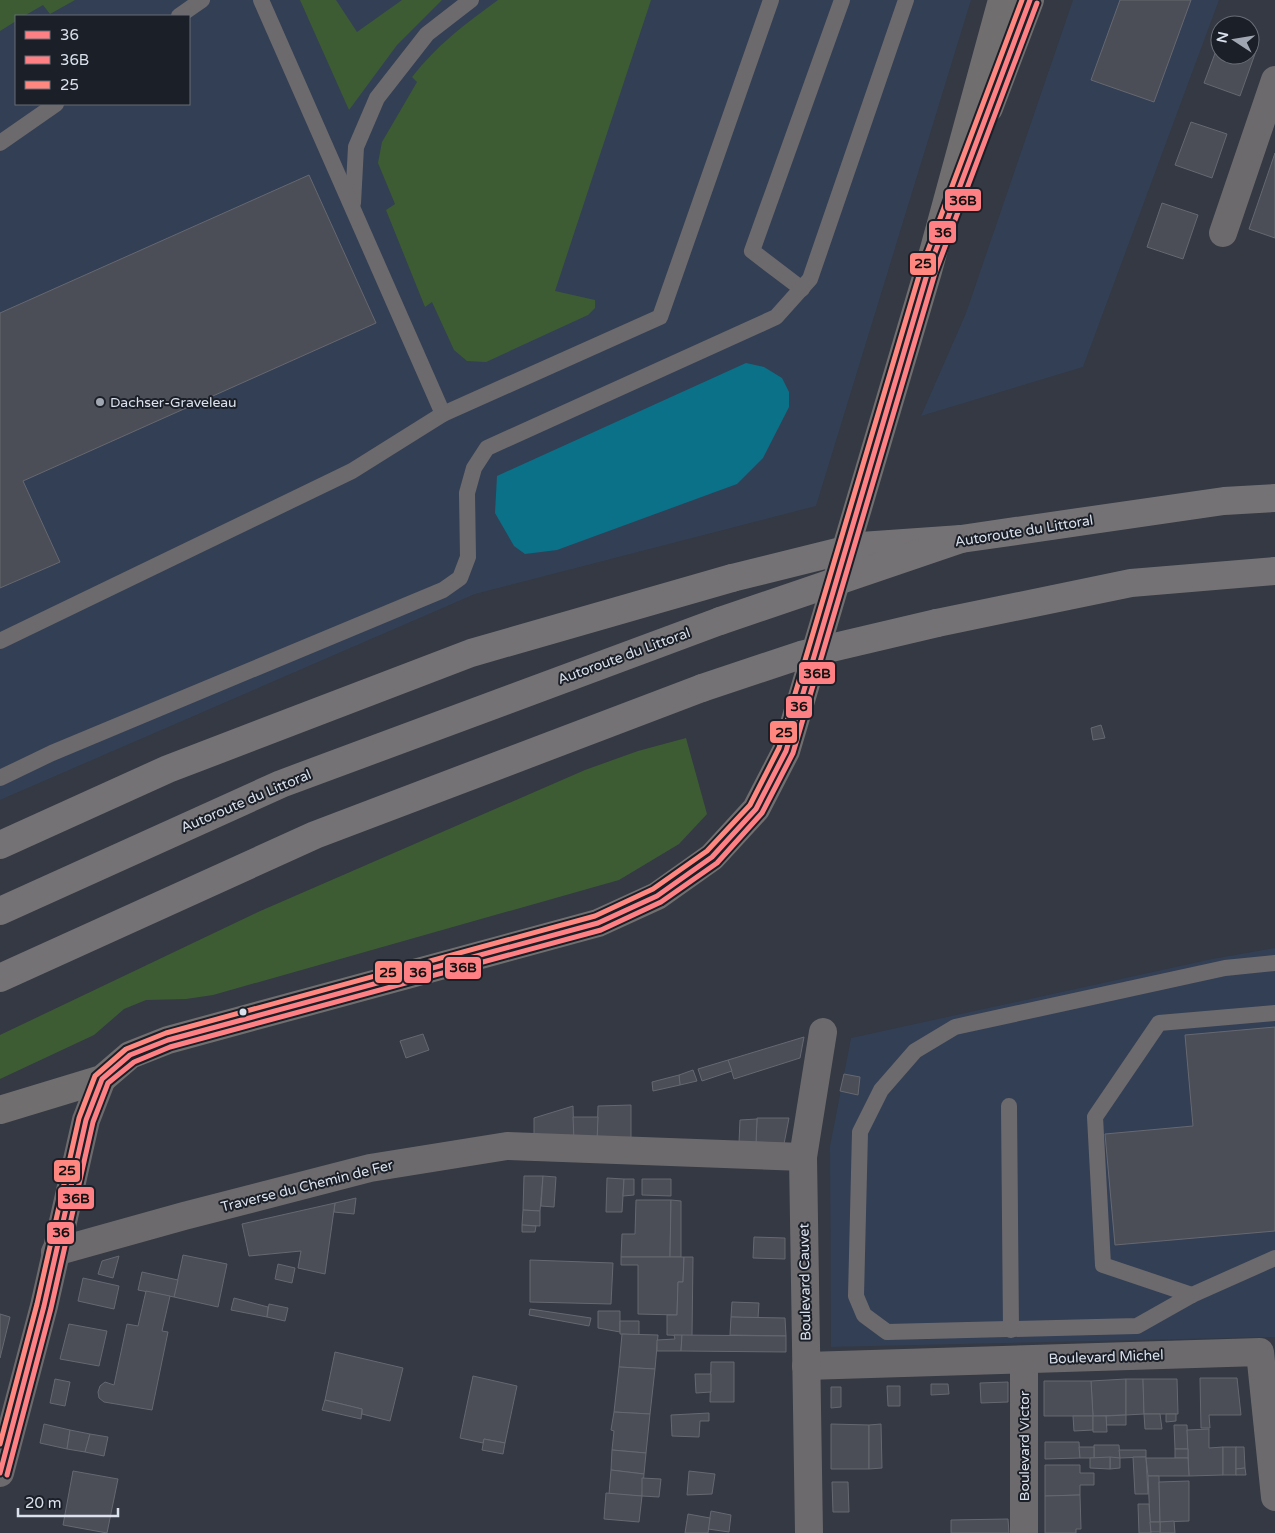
<svg xmlns="http://www.w3.org/2000/svg" width="1275" height="1533" font-family="'Varela Round',sans-serif">
<style>
.built{fill:#333f54;fill-rule:evenodd}
.green{fill:#3d5c34}
.water{fill:#0b7188}
.building{fill:#4c4e57;stroke:#666871}
.lines{fill:none;stroke-linecap:round;stroke-linejoin:round}
.service{stroke:#6d6a6d;stroke-width:16}
.minor{stroke:#6d6a6d;stroke-width:28}
.tertiary{stroke:#6d6a6d;stroke-width:28}
.secondary{stroke:#716e6f;stroke-width:28}
.motorway{stroke:#757275;stroke-width:28}
.motorway-bridge{stroke:#757275;stroke-width:28}
.bus-1-casing{stroke:#1b1f27;stroke-width:9}
.bus-2-casing{stroke:#1b1f27;stroke-width:9}
.bus-3-casing{stroke:#1b1f27;stroke-width:9}
.bus-1{stroke:#ff8084;stroke-width:5}
.bus-2{stroke:#ff8084;stroke-width:5}
.bus-3{stroke:#ff8780;stroke-width:5}
.poi-dot{fill:#a1a7b2;stroke:#1b1f27;stroke-width:2}
.bus-dot{fill:#dbe2ed;stroke:#1b1f27;stroke-width:2}
.labels{text-anchor:middle;dominant-baseline:central;stroke-width:4;stroke-linejoin:round;paint-order:stroke}
.poi-label{font-size:14px;fill:#dbe2ed;stroke:#1b1f27;text-anchor:start}
.street-label{font-size:14px;fill:#dbe2ed;stroke:#1b1f27}
.line-badge{stroke:#1b1f27;stroke-width:2}
.pale-badge-label{font-size:14px;text-anchor:middle;font-weight:bold;fill:#111}
</style>
<rect width="100%" height="100%" fill="#343943"/>
<g class="built">
<path d="M0,0H971L816,506L475,594L0,800ZM16,16H189V104H16Z"/>
<polygon points="1073,0 1219,0 1083,367 921,416 966,313"/>
<polygon points="1275,948 1275,1337 831,1347 830,1146 851,1038 1212,959"/>
</g>
<g class="green">
<polygon points="0,0 75,0 50,14 43,5 24,16 16,16 16,21 0,31"/>
<polygon points="300,0 336,0 357,32 402,0 442,0 397,45 349,110"/>
<path d="M498,0H651L555,291L595,300V308L588,315L486,362L467,361L454,350L432,302L425,307L386,210L395,204L378,163L382,142L417,82L412,77C436,46 466,23 498,0Z"/>
<polygon points="686,738 707,814 679,844 619,880 213,995 186,999 146,1000 124,1009 94,1035 0,1079 0,1035 258,912 585,770 638,751"/>
</g>
<polygon class="water" points="746,363 764,367 782,378 789,392 789,407 763,458 737,484 557,550 525,554 514,546 495,513 497,476"/>
<g class="building">
<polygon points="1120,0 1191,0 1154,102 1091,80"/>
<polygon points="1220,40 1220,55 1250,55 1250,49 1256,51 1240,96 1204,83"/>
<polygon points="1191,122 1227,134 1212,178 1175,165"/>
<polygon points="1275,153 1275,238 1249,229"/>
<polygon points="309,175 376,323 23,481 60,562 0,588 0,313"/>
<polygon points="1162,203 1198,215 1183,259 1147,247"/>
<polygon points="1101,725 1105,738 1093,740 1091,728"/>
<polygon points="1275,1027 1275,1231 1115,1245 1105,1134 1193,1126 1185,1035"/>
<polygon points="423,1034 429,1050 406,1058 400,1041"/>
<polygon points="804,1037 800,1058 734,1079 728,1060"/>
<polygon points="728,1060 732,1071 702,1081 698,1069"/>
<polygon points="693,1070 697,1081 680,1085 679,1075"/>
<polygon points="844,1074 860,1077 858,1095 840,1091"/>
<polygon points="679,1075 680,1085 653,1091 652,1082"/>
<polygon points="631,1105 631,1141 597,1141 598,1106"/>
<polygon points="573,1106 574,1140 534,1139 534,1118"/>
<polygon points="573,1117 598,1117 597,1141 574,1140"/>
<polygon points="757,1118 789,1118 784,1144 756,1144"/>
<polygon points="757,1119 756,1144 739,1143 740,1120"/>
<polygon points="524,1176 543,1176 540,1211 523,1210"/>
<polygon points="543,1176 556,1177 554,1207 541,1206"/>
<polygon points="607,1178 624,1179 622,1212 606,1212"/>
<polygon points="624,1179 634,1179 634,1195 623,1196"/>
<polygon points="642,1179 671,1179 671,1196 642,1195"/>
<polygon points="356,1198 354,1214 334,1212 335,1203"/>
<polygon points="636,1200 671,1200 670,1257 621,1257 622,1234 635,1234"/>
<polygon points="671,1200 681,1201 681,1257 670,1257"/>
<polygon points="335,1203 325,1274 298,1268 301,1251 249,1256 242,1224"/>
<polygon points="523,1210 540,1211 540,1226 522,1225"/>
<polygon points="522,1225 536,1226 535,1232 522,1232"/>
<polygon points="754,1237 785,1238 785,1259 753,1258"/>
<polygon points="183,1255 227,1264 218,1307 174,1297"/>
<polygon points="119,1256 113,1278 98,1274 102,1261"/>
<polygon points="621,1257 684,1257 683,1282 678,1282 677,1315 638,1314 638,1265 621,1265"/>
<polygon points="684,1257 693,1257 692,1336 667,1335 667,1315 677,1315 678,1282 683,1282"/>
<polygon points="530,1260 613,1263 611,1304 530,1302"/>
<polygon points="278,1264 295,1268 292,1283 275,1279"/>
<polygon points="142,1272 178,1280 174,1297 138,1290"/>
<polygon points="83,1278 119,1286 114,1309 78,1301"/>
<polygon points="146,1291 170,1296 162,1331 168,1332 152,1410 104,1402 99,1398 98,1392 100,1386 105,1382 114,1385 127,1324 138,1326"/>
<polygon points="234,1298 268,1307 267,1317 231,1310"/>
<polygon points="732,1302 759,1303 758,1318 731,1317"/>
<polygon points="269,1304 288,1308 285,1321 267,1317"/>
<polygon points="530,1309 591,1318 589,1326 529,1315"/>
<polygon points="598,1311 620,1311 620,1332 598,1328"/>
<polygon points="0,1314 10,1317 0,1358"/>
<polygon points="731,1317 785,1318 786,1336 730,1335"/>
<polygon points="620,1321 639,1321 639,1335 620,1334"/>
<polygon points="69,1324 107,1331 99,1366 60,1359"/>
<polygon points="622,1334 658,1335 655,1369 619,1367"/>
<polygon points="674,1335 682,1335 681,1351 657,1351 657,1340 675,1339"/>
<polygon points="682,1335 786,1336 786,1352 681,1351"/>
<polygon points="335,1352 403,1368 390,1421 362,1414 362,1409 325,1400"/>
<polygon points="711,1362 734,1362 734,1402 710,1402"/>
<polygon points="619,1367 655,1369 650,1414 614,1412"/>
<polygon points="695,1374 711,1374 711,1392 696,1393"/>
<polygon points="473,1376 517,1386 505,1443 484,1439 483,1443 460,1438"/>
<polygon points="1200,1378 1237,1378 1241,1415 1209,1415 1210,1428 1201,1428"/>
<polygon points="55,1379 70,1382 65,1406 50,1403"/>
<polygon points="1126,1379 1126,1415 1093,1416 1091,1381"/>
<polygon points="1126,1379 1143,1379 1144,1414 1126,1415"/>
<polygon points="1143,1379 1177,1379 1178,1414 1144,1414"/>
<polygon points="1044,1381 1091,1381 1093,1416 1044,1416"/>
<polygon points="1008,1382 1008,1402 981,1403 980,1383"/>
<polygon points="931,1384 948,1384 949,1394 931,1395"/>
<polygon points="887,1386 900,1386 900,1406 888,1406"/>
<polygon points="831,1387 841,1387 841,1407 831,1408"/>
<polygon points="325,1400 362,1409 361,1419 322,1410"/>
<polygon points="614,1412 650,1414 646,1453 612,1450 614,1431 611,1430"/>
<polygon points="709,1413 709,1421 700,1421 699,1437 672,1436 671,1415"/>
<polygon points="1144,1414 1160,1414 1162,1429 1145,1429"/>
<polygon points="1166,1414 1176,1414 1176,1421 1166,1422"/>
<polygon points="1126,1415 1126,1425 1106,1425 1106,1416"/>
<polygon points="1073,1416 1093,1416 1093,1430 1074,1431"/>
<polygon points="1093,1416 1106,1416 1107,1432 1093,1432"/>
<polygon points="44,1424 70,1430 67,1449 40,1443"/>
<polygon points="831,1424 869,1425 869,1469 831,1469"/>
<polygon points="881,1424 882,1468 869,1469 869,1425"/>
<polygon points="1174,1425 1187,1425 1188,1449 1175,1449"/>
<polygon points="1209,1429 1209,1448 1223,1447 1223,1475 1189,1476 1187,1430"/>
<polygon points="70,1430 90,1434 85,1452 67,1449"/>
<polygon points="90,1434 108,1437 104,1456 85,1452"/>
<polygon points="484,1439 505,1443 503,1454 482,1450"/>
<polygon points="1045,1442 1079,1442 1080,1458 1045,1459"/>
<polygon points="1094,1445 1119,1445 1120,1458 1094,1458"/>
<polygon points="1079,1447 1094,1447 1094,1458 1080,1458"/>
<rect x="1223" y="1447" width="13" height="28"/>
<polygon points="1236,1447 1244,1447 1245,1468 1236,1469"/>
<rect x="1175" y="1449" width="13" height="9"/>
<polygon points="612,1450 646,1453 644,1474 611,1470"/>
<polygon points="1119,1450 1146,1450 1146,1457 1120,1458"/>
<polygon points="1110,1457 1120,1458 1120,1468 1110,1469"/>
<polygon points="1110,1457 1110,1469 1090,1468 1090,1458"/>
<polygon points="1133,1457 1146,1457 1148,1494 1135,1494"/>
<polygon points="1146,1458 1188,1458 1189,1476 1148,1476"/>
<polygon points="1045,1465 1080,1465 1080,1473 1094,1473 1094,1485 1080,1485 1080,1495 1045,1496"/>
<polygon points="1245,1468 1246,1475 1236,1475 1236,1469"/>
<polygon points="611,1470 644,1474 642,1496 609,1494"/>
<polygon points="73,1471 118,1479 107,1533 63,1525"/>
<polygon points="689,1471 715,1474 712,1494 687,1495"/>
<polygon points="1148,1476 1159,1476 1160,1522 1150,1522"/>
<polygon points="642,1478 661,1479 659,1497 642,1496"/>
<polygon points="1189,1481 1189,1521 1160,1522 1159,1482"/>
<polygon points="832,1482 848,1482 849,1512 833,1512"/>
<polygon points="606,1493 642,1496 639,1522 604,1519"/>
<polygon points="1080,1495 1081,1529 1076,1529 1076,1533 1045,1533 1045,1496"/>
<polygon points="1138,1504 1149,1504 1151,1533 1139,1533"/>
<polygon points="711,1511 731,1515 729,1532 708,1529"/>
<polygon points="688,1514 710,1518 708,1533 685,1533"/>
<polygon points="1008,1519 1009,1533 951,1533 951,1520"/>
<polygon points="1174,1521 1175,1533 1160,1533 1160,1522"/>
<polygon points="1150,1522 1160,1522 1160,1532 1151,1532"/>
</g>
<g class="lines">
<g class="service">
<polyline points="179,16 202,0"/>
<polyline points="0,143 56,104"/>
<polyline points="353,203 356,147 377,98 427,34 471,0"/>
<polyline points="802,289 752,251 842,0"/>
<polyline points="443,414 660,317 771,0"/>
<polyline points="0,641 352,471 443,414 261,0"/>
<polyline points="0,778 52,753 443,590 460,578 468,557 467,493 474,468 487,448 776,317 810,279 906,0"/>
<polyline points="1275,963 1225,968 955,1027 915,1051 881,1090 860,1132 856,1296 864,1315 887,1332 1137,1326 1192,1295 1275,1258"/>
<polyline points="1009,1106 1011,1330"/>
<polyline points="1192,1295 1103,1265 1095,1117 1159,1023 1275,1013"/>
</g>
<g class="minor">
<polyline points="1223,233 1275,80"/>
<polyline points="55,1252 184,1216 370,1168 507,1146 803,1157"/>
<polyline points="1024,1360 1024,1533"/>
<polyline points="806,1366 1260,1352 1275,1497"/>
<polyline points="809,1533 803,1157 823,1032"/>
</g>
<polyline class="tertiary" points="0,1473 44,1306 86,1120 102,1079"/>
<g class="secondary">
<polyline points="989,108 1030,0"/>
<polyline points="0,1110 102,1079 130,1055 168,1040 598,923 657,896 712,857 756,809 786,751 928,271 1002,0"/>
</g>
<g class="motorway">
<polyline points="861,546 961,539 1224,501 1275,498"/>
<polyline points="937,623 1131,583 1275,571"/>
<polyline points="0,845 168,769 471,653 732,578"/>
<polyline points="0,911 281,784 720,621"/>
<polyline points="0,978 315,835 702,688"/>
</g>
<g class="motorway-bridge">
<polyline points="732,578 861,546"/>
<polyline points="720,621 961,539"/>
<polyline points="702,688 801,655 937,623"/>
</g>
<defs>
<polyline id="bus-1" points="0,1473 44,1306 86,1120 102,1079 130,1055 168,1040 598,923 657,896 712,857 756,809 786,751 928,271 1030,0"/>
<polyline id="bus-2" points="7,1475 51,1308 93,1122 108,1083 134,1062 170,1047 601,930 661,902 717,863 762,813 793,753 935,273 1037,3"/>
<polyline id="bus-3" points="0,1444 37,1304 79,1118 95,1076 126,1049 166,1033 595,916 653,889 707,851 750,805 779,748 921,269 1022,0"/>
</defs>
<use href="#bus-1" class="bus-1-casing"/>
<use href="#bus-2" class="bus-2-casing"/>
<use href="#bus-3" class="bus-3-casing"/>
<use href="#bus-1" class="bus-1"/>
<use href="#bus-2" class="bus-2"/>
<use href="#bus-3" class="bus-3"/>
</g>
<circle class="poi-dot" cx="100" cy="402" r="5"/>
<circle class="bus-dot" cx="243" cy="1012" r="4.5"/>
<g class="labels">
<g class="poi-label">
<text x="110" y="402">Dachser-Graveleau</text>
</g>
<g class="street-label">
<text transform="translate(1024 531) rotate(-9)">Autoroute du Littoral</text>
<text transform="translate(624 656) rotate(-20)">Autoroute du Littoral</text>
<text transform="translate(246 801) rotate(-23)">Autoroute du Littoral</text>
<text transform="translate(307 1186) rotate(-14)">Traverse du Chemin de Fer</text>
<text transform="translate(805 1282) rotate(-91)">Boulevard Cauvet</text>
<text transform="translate(1106 1357) rotate(-2)">Boulevard Michel</text>
<text transform="translate(1024 1446) rotate(-90)">Boulevard Victor</text>
</g>
</g>
<g class="line-badge">
<rect x="944" y="188" width="38" height="24" rx="5" fill="#ff8084"/>
<rect x="928" y="220" width="29" height="24" rx="5" fill="#ff8084"/>
<rect x="909" y="252" width="28" height="24" rx="5" fill="#ff8780"/>
<rect x="798" y="661" width="38" height="24" rx="5" fill="#ff8084"/>
<rect x="785" y="695" width="28" height="24" rx="5" fill="#ff8084"/>
<rect x="769" y="720" width="29" height="24" rx="5" fill="#ff8780"/>
<rect x="444" y="956" width="38" height="24" rx="5" fill="#ff8084"/>
<rect x="403" y="960" width="29" height="24" rx="5" fill="#ff8084"/>
<rect x="374" y="960" width="29" height="24" rx="5" fill="#ff8780"/>
<rect x="53" y="1159" width="28" height="24" rx="5" fill="#ff8780"/>
<rect x="57" y="1186" width="38" height="24" rx="5" fill="#ff8084"/>
<rect x="46" y="1221" width="29" height="24" rx="5" fill="#ff8084"/>
</g>
<g class="pale-badge-label">
<text x="963" y="205">36B</text>
<text x="943" y="237">36</text>
<text x="923" y="268">25</text>
<text x="817" y="678">36B</text>
<text x="799" y="711">36</text>
<text x="784" y="737">25</text>
<text x="463" y="972">36B</text>
<text x="418" y="977">36</text>
<text x="388" y="977">25</text>
<text x="67" y="1175">25</text>
<text x="76" y="1203">36B</text>
<text x="61" y="1237">36</text>
</g>
<rect x="15" y="15" width="175" height="90" fill="#1b1f27" stroke="#686d76"/>
<rect x="25" y="31" width="25" height="8" fill="#ff8084" stroke="#686d76"/>
<text x="60" y="40" font-size="15" fill="#dbe2ed">36</text>
<rect x="25" y="56" width="25" height="8" fill="#ff8084" stroke="#686d76"/>
<text x="60" y="65" font-size="15" fill="#dbe2ed">36B</text>
<rect x="25" y="81" width="25" height="8" fill="#ff8780" stroke="#686d76"/>
<text x="60" y="90" font-size="15" fill="#dbe2ed">25</text>
<g transform="translate(1235 40) rotate(282)"><circle r="24" fill="#1b1f27" stroke="#686d76"/>
<path d="M0-4L9 19L0 12L-9 19Z" fill="#a1a7b2"/>
<text y="-8" font-size="14" font-weight="bold" text-anchor="middle" fill="#dbe2ed">N</text>
</g>
<path d="M18 1508v8h100v-8" fill="none" stroke="#dbe2ed" stroke-width="2.5"/>
<text x="25" y="1508" font-size="15" fill="#dbe2ed" stroke="#1b1f27" stroke-width="4" paint-order="stroke">20 m</text>
</svg>
